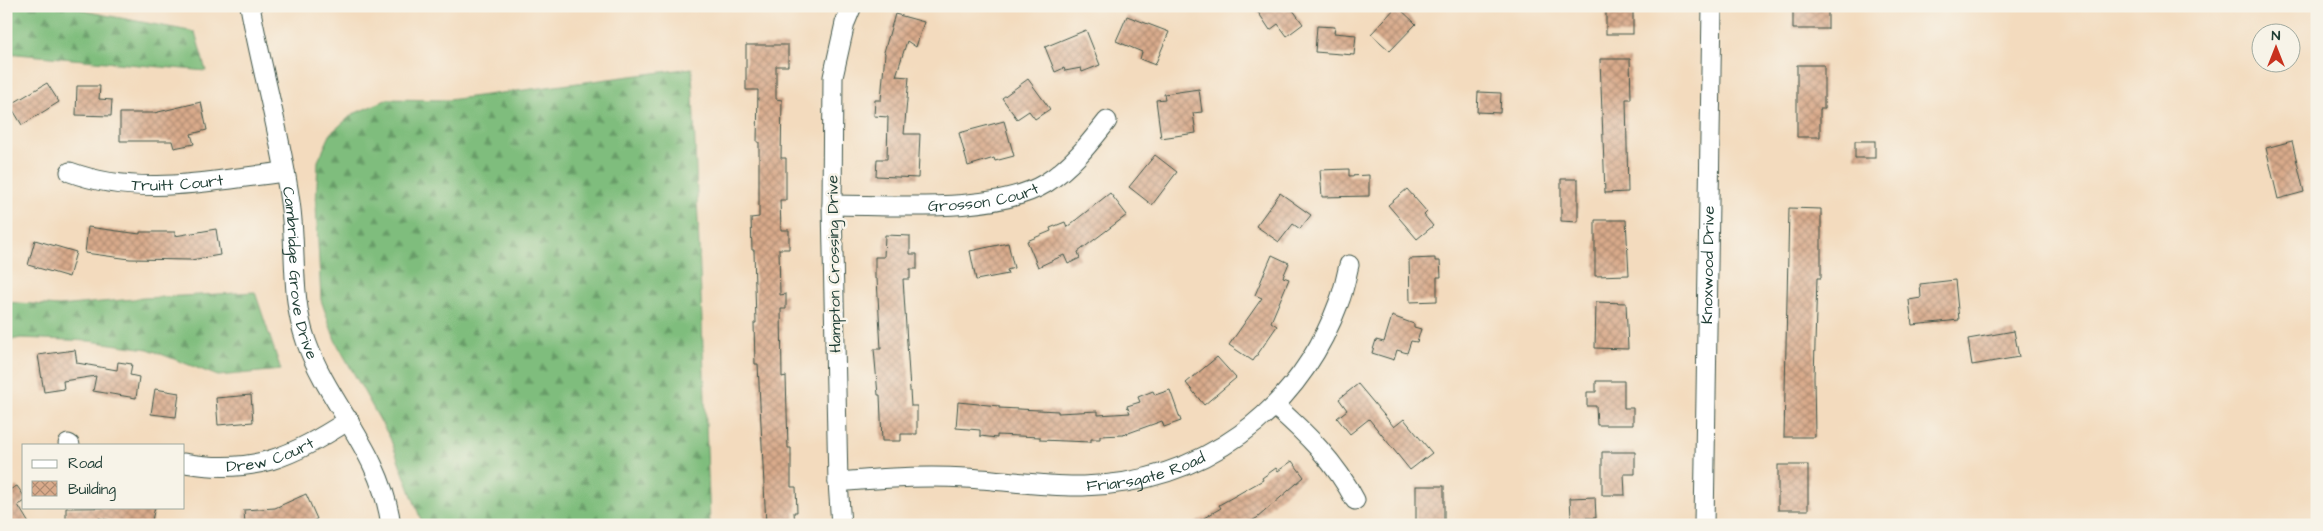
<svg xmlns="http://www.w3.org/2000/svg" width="2323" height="531" font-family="'Architects Daughter',sans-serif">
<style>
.forest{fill:url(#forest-firs);stroke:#4f7d58}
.building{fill:url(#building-cross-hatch)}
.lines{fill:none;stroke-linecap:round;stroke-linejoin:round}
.minor-casing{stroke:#3f5549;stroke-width:21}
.minor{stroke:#fff;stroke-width:19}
.labels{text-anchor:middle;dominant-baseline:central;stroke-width:5;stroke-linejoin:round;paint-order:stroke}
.street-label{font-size:16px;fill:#1f3d34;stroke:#f7f3e8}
</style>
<defs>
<pattern id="forest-firs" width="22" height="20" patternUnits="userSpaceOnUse" patternTransform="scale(1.25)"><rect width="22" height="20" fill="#7fbd7d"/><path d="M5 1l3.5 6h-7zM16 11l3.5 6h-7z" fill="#679b67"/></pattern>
<pattern id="building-cross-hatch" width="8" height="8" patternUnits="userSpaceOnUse" patternTransform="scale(1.25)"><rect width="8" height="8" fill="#d9aa8b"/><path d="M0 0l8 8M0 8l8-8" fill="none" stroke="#af8c72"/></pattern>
</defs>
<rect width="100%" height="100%" fill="#f7f3e8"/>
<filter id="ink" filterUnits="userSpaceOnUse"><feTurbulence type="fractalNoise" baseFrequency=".02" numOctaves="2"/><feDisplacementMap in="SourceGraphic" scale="10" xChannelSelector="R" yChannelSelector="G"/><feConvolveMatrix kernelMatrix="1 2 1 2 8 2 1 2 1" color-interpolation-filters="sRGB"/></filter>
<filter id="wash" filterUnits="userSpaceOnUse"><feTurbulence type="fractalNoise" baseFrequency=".0096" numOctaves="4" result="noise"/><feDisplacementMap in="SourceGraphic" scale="20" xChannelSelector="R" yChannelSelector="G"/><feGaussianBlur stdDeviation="1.12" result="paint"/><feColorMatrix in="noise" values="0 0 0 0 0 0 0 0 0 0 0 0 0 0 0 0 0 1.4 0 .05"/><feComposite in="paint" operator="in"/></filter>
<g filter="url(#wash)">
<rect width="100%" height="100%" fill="#f3dbbe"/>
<g class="forest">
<polygon points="6,6 71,6 89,12 195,32 206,71 6,53"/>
<polygon points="692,68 710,525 423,525 390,438 335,340 321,300 316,205 318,161 331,133 353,114 388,99 448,100"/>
<polygon points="255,292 281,370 218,376 148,349 89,341 21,338 6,341 6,302 59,306 144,298"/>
</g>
<g id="blocks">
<g class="building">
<polygon points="1254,6 1290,6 1303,24 1287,36 1278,24 1270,30"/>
<polygon points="1397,6 1416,24 1390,51 1371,34"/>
<rect x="1606" y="6" width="27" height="28"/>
<polygon points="1798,6 1828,6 1828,29 1793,29 1793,7"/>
<polygon points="895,14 924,22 916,47 907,41 896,76 909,77 904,134 920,134 918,178 876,176 877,159 887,159 888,117 874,116 875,100 881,100 885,53 884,52"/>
<polygon points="1127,16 1169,32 1155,65 1140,59 1142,52 1116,41"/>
<polygon points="1317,26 1335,27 1334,33 1356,35 1354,55 1315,52"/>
<polygon points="1086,30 1100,65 1082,72 1081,68 1065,71 1064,68 1055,72 1045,47"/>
<polygon points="746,45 788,45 788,66 776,66 776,99 782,100 781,158 786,158 786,200 780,200 781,230 789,230 789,249 779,249 780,295 786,294 786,309 781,309 782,377 786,376 788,448 791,448 791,487 796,487 797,512 794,512 795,525 766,525 758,364 755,364 754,323 756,323 754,250 752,250 751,218 759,217 759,142 757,142 758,90 746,90"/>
<polygon points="1600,59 1630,59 1631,99 1626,99 1628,192 1605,193"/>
<polygon points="1797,65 1824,65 1824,109 1820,109 1820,137 1797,137"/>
<polygon points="1028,79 1050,109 1035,119 1029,111 1017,119 1002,98"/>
<polygon points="47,83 59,102 22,125 10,105"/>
<polygon points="77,86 100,86 99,99 112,100 111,116 76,115"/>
<polygon points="1199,89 1202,112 1193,113 1196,133 1161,138 1156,100 1165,99 1164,94"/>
<polygon points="1478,92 1501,93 1500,113 1477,112"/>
<polygon points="201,102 207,130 191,134 194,144 174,148 172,141 120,141 120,113 154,113"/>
<polygon points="1004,121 1014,156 995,161 994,158 968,166 959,133"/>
<rect x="1855" y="141" width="20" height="17"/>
<polygon points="2292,141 2304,192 2278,199 2266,148"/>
<polygon points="1155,155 1177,172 1152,205 1129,187"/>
<polygon points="1349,169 1349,176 1369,175 1369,196 1322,197 1320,170"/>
<polygon points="1561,179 1578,179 1578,222 1561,221"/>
<polygon points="1407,189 1427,212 1424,215 1433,226 1417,239 1388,205"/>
<polygon points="1110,193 1127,215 1078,252 1080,258 1068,264 1064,255 1038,267 1027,241 1051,231 1050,228 1065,222 1067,227"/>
<polygon points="1280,193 1311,215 1300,229 1293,224 1279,242 1256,226"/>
<polygon points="1789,208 1821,209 1821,278 1817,278 1814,377 1815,437 1784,437"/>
<polygon points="1595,220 1626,220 1629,275 1595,276"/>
<polygon points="88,227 140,234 140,232 175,232 175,236 216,229 220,255 191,260 130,259 85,253"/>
<polygon points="885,235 910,236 910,254 917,254 917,269 910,269 910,279 903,279 911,406 917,406 917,434 901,434 901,441 882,441 880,395 878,395 874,349 881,349 877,279 875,279 875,257 884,257"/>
<polygon points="35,240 76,252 69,277 28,265"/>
<polygon points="1008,243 1014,268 1007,270 1008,274 976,280 970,251"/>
<polygon points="1272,255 1289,263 1283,277 1289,279 1271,322 1277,326 1253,361 1229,345 1262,298 1255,295"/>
<polygon points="1435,258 1435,261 1440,261 1441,277 1437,277 1437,301 1410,302 1409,259"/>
<polygon points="1955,280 1959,320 1912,325 1909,300 1921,298 1920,284"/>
<polygon points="1596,302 1626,303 1628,349 1595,348"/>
<polygon points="1392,316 1414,324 1414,327 1421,329 1417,342 1411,341 1407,353 1397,350 1394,360 1372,353 1376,340 1384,342"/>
<polygon points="2014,331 2019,357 1972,365 1968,339"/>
<polygon points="75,350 77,363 117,370 118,362 132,364 130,375 139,377 136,398 93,391 96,376 63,381 64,389 44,392 38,355"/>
<polygon points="1217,357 1236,378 1204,405 1186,383"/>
<polygon points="1596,381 1624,381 1624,408 1633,408 1633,425 1597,425 1596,406 1587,406 1587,392 1596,392"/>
<polygon points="1358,384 1394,427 1404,419 1432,453 1410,470 1369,419 1350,434 1337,418 1347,410 1339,399"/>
<polygon points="155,389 179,393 176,417 151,414"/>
<polygon points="1170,390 1181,421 1164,427 1162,421 1123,435 1100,436 1100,439 1091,439 1091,442 1040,440 1040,437 997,435 997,438 980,436 980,430 956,428 958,402 999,406 999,408 1058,411 1058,413 1098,411 1098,415 1130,413 1127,406 1140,402 1138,397 1153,391 1155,395"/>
<polygon points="251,395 253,422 218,425 216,398"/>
<polygon points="1602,452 1635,452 1635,474 1624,474 1625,495 1602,495"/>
<polygon points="1292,461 1304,477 1257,518 1244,525 1192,525 1221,508 1219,505 1263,480 1262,478 1276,468 1278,471"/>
<rect x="1778" y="465" width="30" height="45"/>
<polygon points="6,485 9,490 17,486 24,496 24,502 18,505 30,525 6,525"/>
<rect x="1416" y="486" width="28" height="39"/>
<polygon points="306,494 317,519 304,525 245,525 244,510 275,508"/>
<polygon points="1595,497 1596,518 1571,518 1570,498"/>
<polygon points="155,507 151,525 130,525 99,518 99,525 66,525 66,508"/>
</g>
</g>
</g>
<g filter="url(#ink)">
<use href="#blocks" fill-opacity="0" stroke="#3f5549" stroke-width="1"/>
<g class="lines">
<defs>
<g id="minor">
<path id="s1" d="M250,6C262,72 281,136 290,202C297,249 290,296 306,341C329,406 381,451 391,525"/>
<path id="s2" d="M70,172C140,198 213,180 285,172"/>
<path id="s3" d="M832,205C891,205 996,214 1046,183C1071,167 1089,144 1107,121"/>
<path d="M1275,406C1306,433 1336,463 1355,500"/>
<polyline points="68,444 70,445"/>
<path id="s4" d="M184,463C254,475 291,457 349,420"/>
<path id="s5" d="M838,482C880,478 923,475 966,478C1005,480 1044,487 1083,486C1202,483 1298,413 1339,302C1344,290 1346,277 1349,265"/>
<polyline points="841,525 838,482 832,205 833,77 845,23 852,6"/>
<path id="s6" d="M1704,525L1712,6"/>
</g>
</defs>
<use href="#minor" class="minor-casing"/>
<use href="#minor" class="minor"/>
</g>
</g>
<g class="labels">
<g class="street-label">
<text stroke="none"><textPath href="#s2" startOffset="109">Truitt Court</textPath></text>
<text stroke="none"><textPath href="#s3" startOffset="152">Grosson Court</textPath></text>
<text transform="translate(834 264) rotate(-91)">Hampton Crossing Drive</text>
<text stroke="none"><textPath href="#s6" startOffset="260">Knoxwood Drive</textPath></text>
<text stroke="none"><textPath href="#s1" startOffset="272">Cambridge Grove Drive</textPath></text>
<text stroke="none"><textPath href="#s4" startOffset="88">Drew Court</textPath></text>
<text stroke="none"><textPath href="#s5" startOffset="310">Friarsgate Road</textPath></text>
</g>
</g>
<rect width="2323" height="531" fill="none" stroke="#f7f3e8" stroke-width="25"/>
<rect x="22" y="444" width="162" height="65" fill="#f7f3e8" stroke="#a1aaa0"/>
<rect x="32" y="460" width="25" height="8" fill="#ffffff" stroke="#a1aaa0"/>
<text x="68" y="468" font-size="15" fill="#1f3d34">Road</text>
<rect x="32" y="481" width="25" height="15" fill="url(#building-cross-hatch)" stroke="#a1aaa0"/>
<text x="68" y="494" font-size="15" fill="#1f3d34">Building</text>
<g transform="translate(2276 48)"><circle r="24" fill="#f7f3e8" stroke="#a1aaa0"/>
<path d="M0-4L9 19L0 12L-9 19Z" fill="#c8321e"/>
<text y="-8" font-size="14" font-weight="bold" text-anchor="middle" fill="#1f3d34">N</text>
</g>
</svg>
